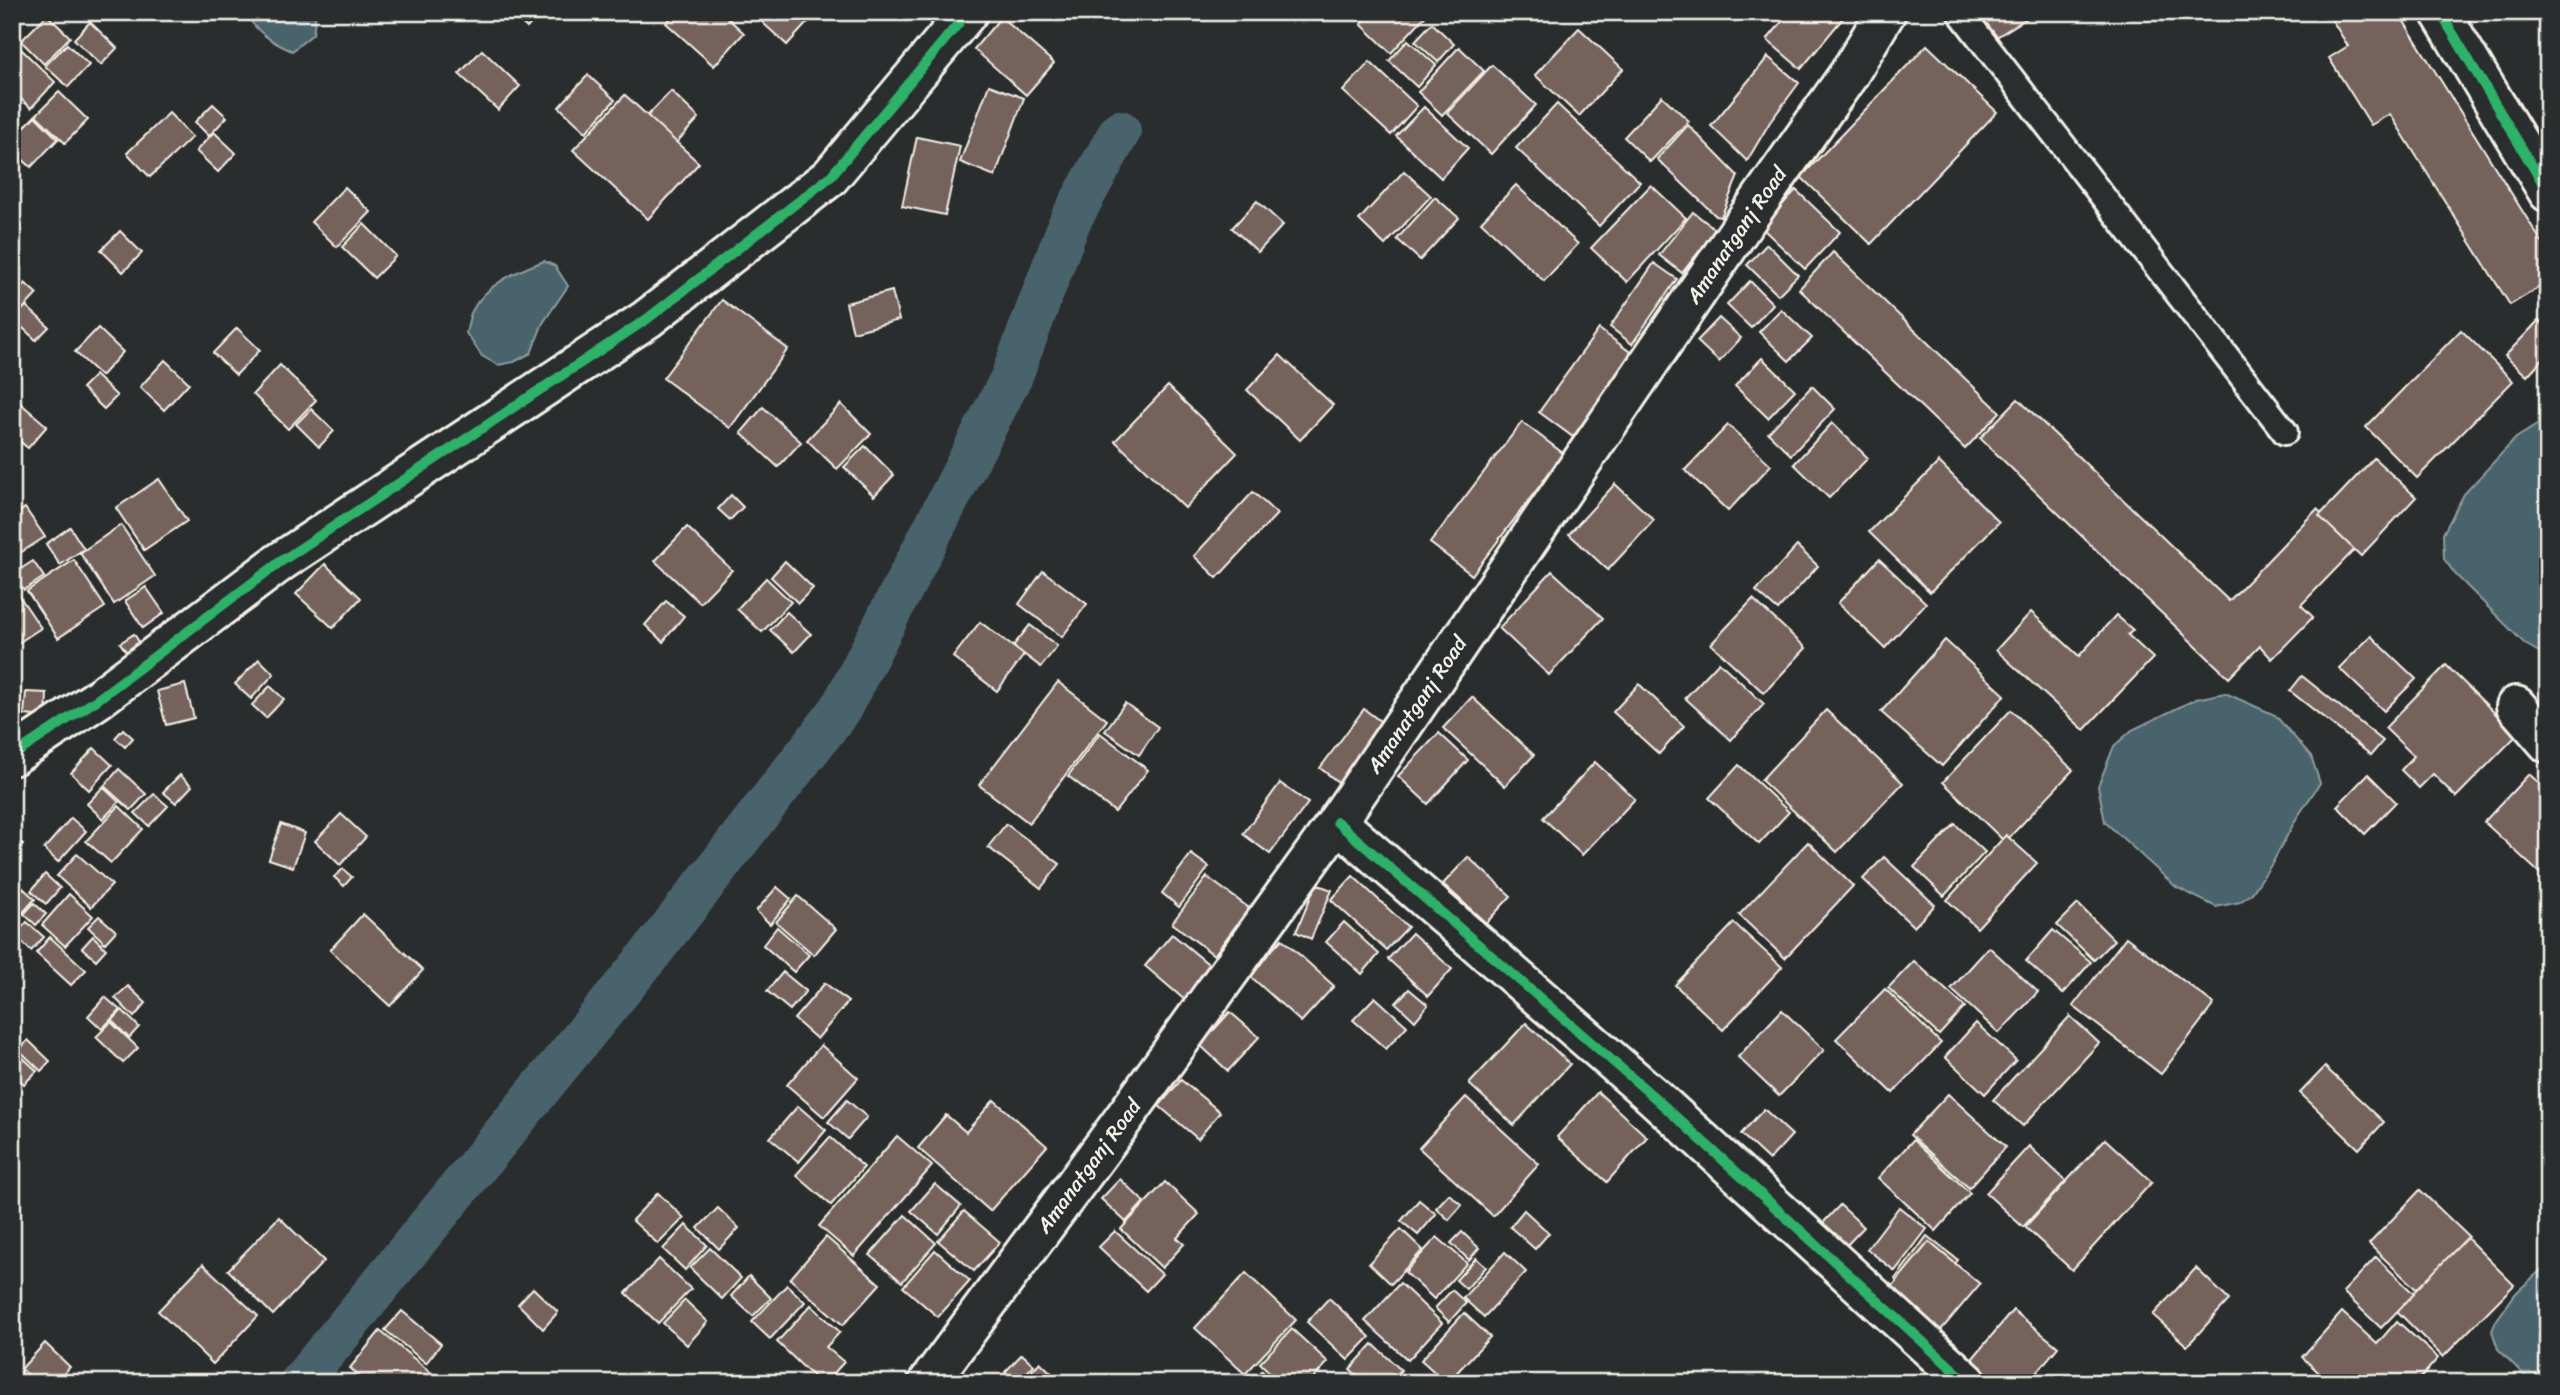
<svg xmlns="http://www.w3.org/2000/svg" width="2560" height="1395" font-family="Sriracha,sans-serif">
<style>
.water{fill:#48636d;stroke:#8d9c9e;stroke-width:2}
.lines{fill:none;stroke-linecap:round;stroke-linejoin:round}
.canal{stroke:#48636d;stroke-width:42}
.building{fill:#74625d;stroke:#f4f1e8;stroke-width:2}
.lane-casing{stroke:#f4f1e8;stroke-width:30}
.street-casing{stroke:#f4f1e8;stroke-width:44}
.secondary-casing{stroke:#f4f1e8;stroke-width:44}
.lane{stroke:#2a2d2e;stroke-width:24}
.street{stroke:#2a2d2e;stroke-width:38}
.secondary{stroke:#2a2d2e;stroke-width:38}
.cycleway-casing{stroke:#2a2d2e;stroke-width:15}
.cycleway{stroke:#2db169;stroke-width:10}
.labels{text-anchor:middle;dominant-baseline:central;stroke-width:7;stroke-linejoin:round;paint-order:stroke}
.street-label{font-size:21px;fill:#f4f1e8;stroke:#2a2d2e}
</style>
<rect width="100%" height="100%" fill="#2a2d2e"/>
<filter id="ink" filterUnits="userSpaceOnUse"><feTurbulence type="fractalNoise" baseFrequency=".0143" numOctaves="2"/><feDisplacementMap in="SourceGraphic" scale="14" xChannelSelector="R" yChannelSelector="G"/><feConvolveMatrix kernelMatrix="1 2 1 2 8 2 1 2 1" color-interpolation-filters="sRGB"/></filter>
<g filter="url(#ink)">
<g class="water">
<path d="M244,12H316L313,34L292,51C271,42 257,32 244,12Z"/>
<polygon points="2491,12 2548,12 2548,21 2501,22"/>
<path d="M544,261L555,266L568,286L543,323L531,353L514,362L498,365L482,356L466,333C468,326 469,317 472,311C486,284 517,271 544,261Z"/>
<polygon points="2548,418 2548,657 2525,644 2456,575 2444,559 2443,534 2464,494 2516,438"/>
<polygon points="2225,693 2275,715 2311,756 2320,783 2296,819 2273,862 2252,893 2240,902 2216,907 2176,887 2105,822 2098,786 2114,746 2132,730 2196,699"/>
<polygon points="2548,1256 2548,1383 2532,1383 2498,1349 2492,1331 2496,1321 2516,1293 2543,1268"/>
</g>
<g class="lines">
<polyline class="canal" points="300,1383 651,953 840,710 1011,378 1070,221 1120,131"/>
</g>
<g class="building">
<polygon points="96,12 112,12 104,20"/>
<polygon points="510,12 541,12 527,28"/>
<polygon points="676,12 721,12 744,33 714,66 666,23"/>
<polygon points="751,12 817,12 787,45"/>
<polygon points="1095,12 1124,12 1122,20"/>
<polygon points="1354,12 1369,12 1362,20"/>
<polygon points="1373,12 1429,12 1391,53 1361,24"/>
<polygon points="1790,12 1848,12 1801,69 1767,40"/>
<polygon points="1966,12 2037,12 1985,44"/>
<polygon points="2327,12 2398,12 2548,252 2548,282 2510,305 2390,114 2371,125 2329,58 2348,46"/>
<polygon points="47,15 70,37 44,64 21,41"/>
<polygon points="1001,17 1054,63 1026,95 974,49"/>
<polygon points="90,22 117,48 101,65 74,39"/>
<polygon points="1432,23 1454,44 1438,62 1415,41"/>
<polygon points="1579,28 1623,69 1579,116 1535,75"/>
<polygon points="1408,40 1436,65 1417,87 1389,61"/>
<polygon points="67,44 89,65 68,87 45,66"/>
<polygon points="1927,45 1997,112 1871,244 1801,177"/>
<polygon points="1459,47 1484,71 1442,115 1418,92"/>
<polygon points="20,48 55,82 31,108 12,91 12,56"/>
<polygon points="482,50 520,86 498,110 459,74"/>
<polygon points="1768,57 1799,83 1770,122 1747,161 1711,126"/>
<polygon points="1370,62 1417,106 1391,135 1343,91"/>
<polygon points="1492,65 1536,105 1491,154 1447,113"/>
<polygon points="588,75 615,100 586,132 559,107"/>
<polygon points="989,85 1024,98 995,176 960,162"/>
<polygon points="671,91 699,118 664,156 635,129"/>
<polygon points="59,92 88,120 65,143 36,115"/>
<polygon points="625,95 699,163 648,219 573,150"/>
<polygon points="1662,96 1689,121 1650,162 1624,137"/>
<polygon points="213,104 227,117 209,136 195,122"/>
<polygon points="1557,104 1640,182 1599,226 1516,148"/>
<polygon points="2548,104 2548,127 2538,110"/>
<polygon points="1424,107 1468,148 1441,178 1396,136"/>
<polygon points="169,113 192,137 150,177 127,153"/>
<polygon points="35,116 58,139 31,167 12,150 12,140"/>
<polygon points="1688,125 1738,176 1721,217 1716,216 1657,159"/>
<polygon points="214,132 236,153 218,172 196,151"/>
<polygon points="917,137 960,146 945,215 902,206"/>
<polygon points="1404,171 1431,196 1385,245 1359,220"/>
<polygon points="1516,185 1578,244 1544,281 1481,222"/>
<polygon points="1651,185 1686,218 1627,282 1591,248"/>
<polygon points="345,187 371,212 337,247 311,222"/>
<polygon points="1796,190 1840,232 1805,269 1761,227"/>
<polygon points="1435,197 1459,218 1420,260 1397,239"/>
<polygon points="1257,201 1283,225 1258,252 1232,228"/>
<polygon points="1693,212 1716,230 1682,273 1659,255"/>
<polygon points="364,224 396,256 374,278 342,247"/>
<polygon points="120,231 142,253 123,272 101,250"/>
<polygon points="1767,244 1798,275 1778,295 1747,265"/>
<polygon points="1833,252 2000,412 1965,449 1799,289"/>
<polygon points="1654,263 1677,279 1632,344 1610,327"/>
<polygon points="1750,281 1773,304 1751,328 1727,305"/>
<polygon points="25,283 37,294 20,312 12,305 12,297"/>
<polygon points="892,291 899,320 853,332 846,303"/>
<polygon points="722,300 788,349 730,428 663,378"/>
<polygon points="26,306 49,327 36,340 13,319"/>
<polygon points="1781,309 1812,338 1789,361 1759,332"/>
<polygon points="1719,318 1741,338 1719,362 1697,341"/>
<polygon points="2539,320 2548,328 2548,353 2527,376 2505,356"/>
<polygon points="98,328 123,352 101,376 75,352"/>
<polygon points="237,328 260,350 236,375 213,353"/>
<polygon points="1599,329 1633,354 1573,437 1539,412"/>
<polygon points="2461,330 2513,381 2417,478 2366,427"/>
<polygon points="1280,355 1333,405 1300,440 1247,390"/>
<polygon points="1762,358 1795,390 1768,418 1735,386"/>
<polygon points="165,360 189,383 164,410 140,387"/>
<polygon points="280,365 316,400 288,429 253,394"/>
<polygon points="95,375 117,396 104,409 82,388"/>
<polygon points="1168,386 1237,453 1185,508 1115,441"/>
<polygon points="1812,386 1835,409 1791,455 1768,433"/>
<polygon points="12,396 47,426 28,448 12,435"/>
<polygon points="2018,399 2229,601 2317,509 2357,547 2301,605 2313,617 2272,659 2260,646 2229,678 1980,438"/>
<polygon points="841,404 871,434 837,469 807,440"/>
<polygon points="763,407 801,442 778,467 741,433"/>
<polygon points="311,409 334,431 319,447 296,424"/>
<polygon points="1522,422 1564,454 1472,575 1430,543"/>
<polygon points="1832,423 1868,458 1829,498 1794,464"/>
<polygon points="1728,425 1771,465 1728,511 1685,470"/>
<polygon points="865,446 894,475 874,496 844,467"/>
<polygon points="2374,458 2416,497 2361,556 2319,516"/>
<polygon points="1939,462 1999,522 1930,592 1869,532"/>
<polygon points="159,479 187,521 144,550 116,508"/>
<polygon points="1615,484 1654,520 1608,570 1569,534"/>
<polygon points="1253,492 1277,514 1217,578 1194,556"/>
<polygon points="731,495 743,507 730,520 718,509"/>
<polygon points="25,508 45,537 20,553 12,541 12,517"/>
<polygon points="121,525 155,576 114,604 80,553"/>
<polygon points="70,527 84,549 60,565 46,544"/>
<polygon points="687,527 732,570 700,603 655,561"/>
<polygon points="1797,546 1818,566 1778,610 1756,591"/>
<polygon points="1879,559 1926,603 1885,648 1838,603"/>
<polygon points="74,560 105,607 58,638 27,591"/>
<polygon points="33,561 44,577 24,590 13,574"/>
<polygon points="785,561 813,588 798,603 771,577"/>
<polygon points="325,564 361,598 333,628 296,594"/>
<polygon points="1043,571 1087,604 1062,637 1019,604"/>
<polygon points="1552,571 1603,618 1549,675 1499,628"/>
<polygon points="766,578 791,602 762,632 737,609"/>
<polygon points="12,584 19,594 12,599"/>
<polygon points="146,587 164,613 143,628 125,601"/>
<polygon points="20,597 41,628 12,647 12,603"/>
<polygon points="1753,599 1806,648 1764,693 1711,644"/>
<polygon points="666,601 684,616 663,642 645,625"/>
<polygon points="787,612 811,634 794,652 770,630"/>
<polygon points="2031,612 2079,656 2116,615 2133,630 2128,635 2153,658 2084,730 1996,650"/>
<polygon points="980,622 1024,655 997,691 953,657"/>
<polygon points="1030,625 1057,646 1041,667 1013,646"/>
<polygon points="134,634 141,645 128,654 120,643"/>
<polygon points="2371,636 2416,679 2384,711 2339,668"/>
<polygon points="1945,640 2005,695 1942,766 1881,712"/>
<polygon points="259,659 274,674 251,699 235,684"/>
<polygon points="1719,662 1764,704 1731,740 1685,698"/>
<polygon points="2446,665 2517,735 2456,797 2433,774 2419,788 2401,770 2414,756 2385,728"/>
<polygon points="2302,676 2383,741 2371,755 2290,691"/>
<polygon points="1058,682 1107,720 1029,823 979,785"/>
<polygon points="185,684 194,718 166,725 157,691"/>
<polygon points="1639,684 1684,726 1659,754 1613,712"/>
<polygon points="270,686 284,699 266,718 252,705"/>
<polygon points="26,692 47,693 46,717 24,715"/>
<polygon points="1472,697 1534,755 1505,786 1443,728"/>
<polygon points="1125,703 1158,727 1139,755 1105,731"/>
<polygon points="1364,709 1396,733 1351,792 1320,768"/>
<polygon points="1826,710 1903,783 1837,852 1761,780"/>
<polygon points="2011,710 2073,770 2005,842 1943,782"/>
<polygon points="123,729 133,738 125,747 115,738"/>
<polygon points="1100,733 1148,770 1115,812 1068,776"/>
<polygon points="1439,733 1468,760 1428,804 1398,776"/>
<polygon points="94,748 112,765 89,790 71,773"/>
<polygon points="1595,762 1635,799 1582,855 1543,818"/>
<polygon points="1739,765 1789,812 1759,844 1709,798"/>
<polygon points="119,769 146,794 131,810 104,786"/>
<polygon points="2368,774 2396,802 2365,834 2337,806"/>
<polygon points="2529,774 2548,791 2548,881 2484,822"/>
<polygon points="180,775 192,786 176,803 163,792"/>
<polygon points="1280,783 1308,803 1270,854 1243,834"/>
<polygon points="103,787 119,802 103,819 87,804"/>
<polygon points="154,794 168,806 149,826 135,813"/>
<polygon points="119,806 143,829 111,863 86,841"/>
<polygon points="341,814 366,837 340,865 315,841"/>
<polygon points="71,818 86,831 58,862 44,849"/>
<polygon points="281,824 305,833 293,867 269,859"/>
<polygon points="1006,824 1060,864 1041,888 988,847"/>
<polygon points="1955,824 1985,852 1944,896 1914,867"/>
<polygon points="12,835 23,844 12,857"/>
<polygon points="2006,835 2037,863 1977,928 1947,900"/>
<polygon points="1808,842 1853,886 1785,958 1739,915"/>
<polygon points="77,854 112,885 91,907 57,876"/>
<polygon points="1191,854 1209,867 1179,907 1162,893"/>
<polygon points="1468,857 1511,896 1486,923 1443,884"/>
<polygon points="1884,857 1935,905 1914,927 1863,879"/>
<polygon points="343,869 352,877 344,886 334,877"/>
<polygon points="45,874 60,888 46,904 31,891"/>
<polygon points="1353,876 1408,927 1386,950 1331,900"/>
<polygon points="1207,877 1249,908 1214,955 1172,923"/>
<polygon points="12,878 35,899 18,918 12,913"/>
<polygon points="1316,884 1332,890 1311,939 1296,932"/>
<polygon points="777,887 791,899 770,924 756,911"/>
<polygon points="69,894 93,916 65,946 42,925"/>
<polygon points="798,896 836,929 814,955 776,922"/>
<polygon points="34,903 46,914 36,925 24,914"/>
<polygon points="2078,904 2114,940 2094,960 2057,925"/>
<polygon points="363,914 423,970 390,1006 330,950"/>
<polygon points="99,916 116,931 105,943 88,927"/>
<polygon points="12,918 21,927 12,936"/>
<polygon points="27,922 44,937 31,951 15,935"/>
<polygon points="1344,922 1379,954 1362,974 1326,942"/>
<polygon points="1734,923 1782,967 1723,1030 1675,985"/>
<polygon points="777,927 809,955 794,972 763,945"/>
<polygon points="2053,930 2091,962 2063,994 2026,961"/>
<polygon points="1412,933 1452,969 1428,996 1388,959"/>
<polygon points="1172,934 1213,968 1186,1001 1145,966"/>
<polygon points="93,936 106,949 96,960 82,948"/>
<polygon points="50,937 86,970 71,985 36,953"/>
<polygon points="2126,937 2214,1004 2161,1074 2073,1006"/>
<polygon points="1282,939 1334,986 1301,1022 1249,975"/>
<polygon points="1989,947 2038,992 1999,1033 1951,989"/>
<polygon points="1914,961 1965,1007 1939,1035 1888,988"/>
<polygon points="783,972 806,991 790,1010 767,991"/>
<polygon points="825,983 848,1002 817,1039 794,1019"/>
<polygon points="128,986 146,1003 134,1017 115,998"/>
<polygon points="1409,989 1428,1005 1415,1021 1396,1003"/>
<polygon points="1885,989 1941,1043 1893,1093 1836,1039"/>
<polygon points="105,997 120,1010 102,1029 88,1016"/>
<polygon points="1375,997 1407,1026 1386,1049 1353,1020"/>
<polygon points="122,1010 139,1027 129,1038 112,1021"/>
<polygon points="1782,1010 1824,1050 1779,1096 1738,1057"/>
<polygon points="1230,1012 1259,1037 1228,1071 1200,1045"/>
<polygon points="2070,1016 2099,1043 2023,1126 1993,1100"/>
<polygon points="111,1022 138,1048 123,1063 96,1037"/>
<polygon points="1526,1023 1570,1064 1514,1125 1469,1084"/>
<polygon points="1976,1023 2016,1060 1985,1094 1945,1057"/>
<polygon points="28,1040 50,1061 41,1071 19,1050"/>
<polygon points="821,1045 858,1078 824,1117 787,1085"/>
<polygon points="19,1054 37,1071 24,1084 12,1073 12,1061"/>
<polygon points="2325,1067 2384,1122 2359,1149 2300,1093"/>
<polygon points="1181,1080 1220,1112 1198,1139 1159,1106"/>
<polygon points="1598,1092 1647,1137 1607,1182 1557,1137"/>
<polygon points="1948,1094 2006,1147 1969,1188 1910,1135"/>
<polygon points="1466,1097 1539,1164 1493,1216 1419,1148"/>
<polygon points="847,1100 867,1117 848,1139 828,1122"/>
<polygon points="994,1100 1047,1146 990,1211 918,1148 946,1115 966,1132"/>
<polygon points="798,1106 826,1130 799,1162 770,1138"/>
<polygon points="1764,1109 1792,1135 1769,1160 1741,1134"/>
<polygon points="897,1136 932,1166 854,1256 819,1226"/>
<polygon points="830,1137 864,1167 831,1205 796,1175"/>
<polygon points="2105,1139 2152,1182 2072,1270 2025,1227"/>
<polygon points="1913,1140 1970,1193 1936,1231 1878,1178"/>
<polygon points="2029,1146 2066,1181 2023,1227 1986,1193"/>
<polygon points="1120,1179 1144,1202 1126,1222 1101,1199"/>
<polygon points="1165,1182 1199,1214 1177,1238 1184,1244 1162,1268 1121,1229"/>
<polygon points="935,1184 961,1206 938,1234 911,1211"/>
<polygon points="2420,1190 2469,1237 2418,1291 2369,1244"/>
<polygon points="658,1193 684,1218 658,1244 632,1220"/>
<polygon points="1449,1194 1462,1205 1449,1220 1436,1208"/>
<polygon points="1419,1200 1436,1214 1418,1235 1401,1221"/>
<polygon points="1840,1205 1864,1227 1843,1249 1819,1227"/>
<polygon points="1899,1207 1927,1229 1895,1271 1867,1249"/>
<polygon points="718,1208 739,1228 719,1249 698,1228"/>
<polygon points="1524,1210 1549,1233 1535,1249 1510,1227"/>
<polygon points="964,1211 1000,1242 974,1271 938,1241"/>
<polygon points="905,1215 936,1243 902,1282 870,1255"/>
<polygon points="279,1217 324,1261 273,1315 228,1270"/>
<polygon points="686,1225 707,1245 685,1270 663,1249"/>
<polygon points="1401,1229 1423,1250 1391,1284 1369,1263"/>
<polygon points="1115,1231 1162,1274 1146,1291 1099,1247"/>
<polygon points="1462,1232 1479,1248 1469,1260 1451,1243"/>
<polygon points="1927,1236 1958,1260 1925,1303 1895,1279"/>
<polygon points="826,1237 880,1284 843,1325 790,1279"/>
<polygon points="1437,1237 1467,1263 1434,1299 1405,1272"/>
<polygon points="2467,1238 2514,1285 2443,1357 2396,1310"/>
<polygon points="1929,1242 1980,1284 1936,1336 1886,1294"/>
<polygon points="710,1248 741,1278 722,1299 690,1268"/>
<polygon points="935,1250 970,1281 938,1317 903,1287"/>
<polygon points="1505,1252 1526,1272 1484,1317 1463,1298"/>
<polygon points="2376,1257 2414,1294 2381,1328 2343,1292"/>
<polygon points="1476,1258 1486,1267 1466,1289 1456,1280"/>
<polygon points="659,1259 691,1289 658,1323 626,1293"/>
<polygon points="203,1264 258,1316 213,1364 158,1311"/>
<polygon points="2196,1268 2229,1300 2187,1346 2153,1315"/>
<polygon points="1246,1273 1296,1320 1245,1374 1195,1328"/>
<polygon points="749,1276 771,1298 753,1316 731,1296"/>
<polygon points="1400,1283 1442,1323 1408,1360 1365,1321"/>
<polygon points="787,1285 805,1302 770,1339 752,1322"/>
<polygon points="533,1288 558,1312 543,1329 518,1304"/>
<polygon points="1452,1290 1466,1303 1449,1322 1435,1308"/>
<polygon points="1329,1298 1370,1337 1348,1360 1307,1322"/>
<polygon points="685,1300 708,1322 687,1345 663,1323"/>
<polygon points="811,1305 840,1332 826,1347 844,1362 825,1383 820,1383 777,1342"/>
<polygon points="2013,1310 2058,1347 2028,1383 1952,1383"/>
<polygon points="402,1311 441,1344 426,1363 385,1330"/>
<polygon points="2342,1312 2377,1344 2397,1321 2438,1358 2416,1383 2330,1383 2302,1357"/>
<polygon points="1464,1313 1490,1337 1447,1383 1421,1360"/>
<polygon points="1292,1329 1328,1362 1309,1383 1281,1383 1260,1363"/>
<polygon points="380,1331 444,1383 367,1383 350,1368"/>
<polygon points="45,1343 70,1367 55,1383 37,1383 21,1369"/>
<polygon points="1373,1344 1401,1370 1389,1383 1365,1383 1350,1369"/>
<polygon points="1022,1354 1034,1365 1017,1383 1005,1372"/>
<polygon points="1040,1362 1062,1383 1021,1383"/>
<polygon points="1262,1371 1273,1382 1272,1383 1255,1383 1253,1380"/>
</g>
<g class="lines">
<defs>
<polyline id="lane" points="1960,12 2285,432"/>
<g id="street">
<polyline points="2440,12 2548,192"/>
<polyline points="2516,706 2548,743"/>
<polyline points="12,756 98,699 280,562 647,319 830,177 968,12"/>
<polyline points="1337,822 1654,1097 1968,1383"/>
</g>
<g id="secondary">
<path id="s1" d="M928,1383L1117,1128L1337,822L1746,220L1849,74L1886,12"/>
</g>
</defs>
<use href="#lane" class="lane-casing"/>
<use href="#street" class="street-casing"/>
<use href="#secondary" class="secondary-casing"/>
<use href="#lane" class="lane"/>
<use href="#street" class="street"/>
<use href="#secondary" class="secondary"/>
<defs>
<g id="cycleway">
<polyline points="2440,12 2548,192"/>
<polyline points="12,756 98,699 280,562 647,319 830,177 968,12"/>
<polyline points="1337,822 1654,1097 1968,1383"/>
</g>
</defs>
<use href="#cycleway" class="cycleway-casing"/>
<use href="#cycleway" class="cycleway"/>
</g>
</g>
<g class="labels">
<g class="street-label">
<text stroke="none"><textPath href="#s1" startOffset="1404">Amanatganj Road</textPath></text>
<text stroke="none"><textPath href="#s1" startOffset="836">Amanatganj Road</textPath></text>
<text stroke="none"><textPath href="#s1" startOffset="270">Amanatganj Road</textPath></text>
</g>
</g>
<rect width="2560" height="1395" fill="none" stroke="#2a2d2e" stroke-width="42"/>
<rect x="21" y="21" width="2518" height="1353" fill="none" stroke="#f4f1e8" stroke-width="2.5" filter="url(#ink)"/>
</svg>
